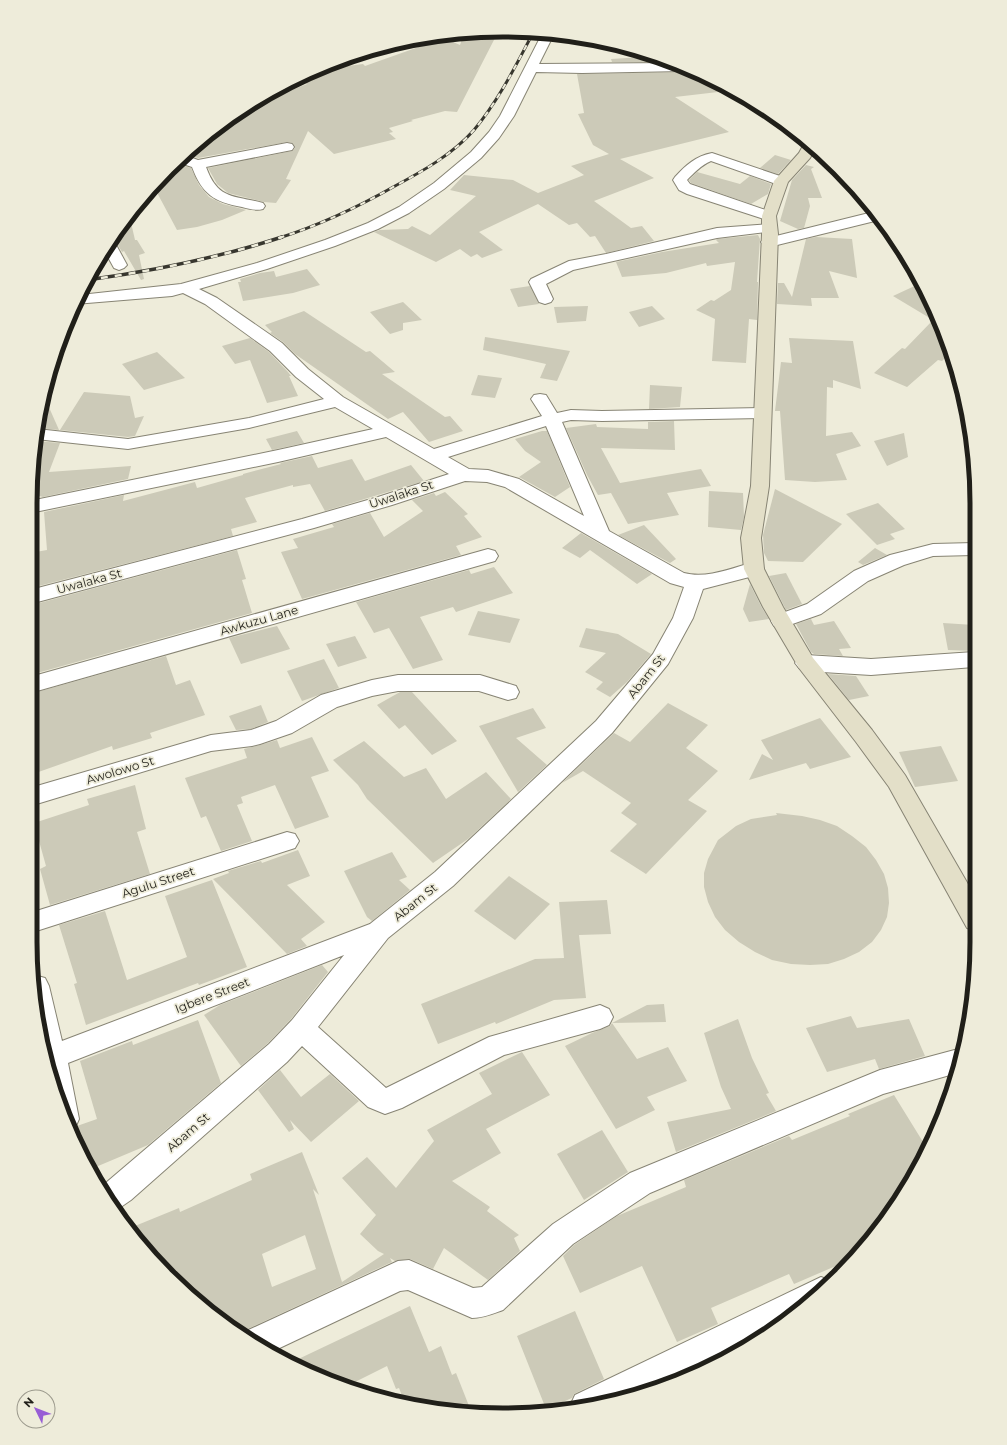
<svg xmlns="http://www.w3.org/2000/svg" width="1007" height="1445" font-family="Montserrat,sans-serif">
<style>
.building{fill:#cccab8;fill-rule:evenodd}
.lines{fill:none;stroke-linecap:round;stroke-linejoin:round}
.street-casing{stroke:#878474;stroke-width:2}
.secondary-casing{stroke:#878474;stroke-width:2}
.street{fill:#fff;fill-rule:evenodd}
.secondary{fill:#e3dfc8;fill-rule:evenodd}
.rail-far1-casing{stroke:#38372f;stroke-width:3}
.rail-casing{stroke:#38372f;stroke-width:3.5}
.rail-far1{stroke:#eeecda;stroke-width:2;stroke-dasharray:5.5;stroke-linecap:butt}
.rail{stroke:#eeecda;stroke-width:2.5;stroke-dasharray:7;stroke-linecap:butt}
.labels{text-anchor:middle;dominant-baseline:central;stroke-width:3.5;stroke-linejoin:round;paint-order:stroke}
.street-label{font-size:12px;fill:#201f19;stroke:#eeecda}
.rim{fill:none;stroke:#201f19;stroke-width:5}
</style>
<rect width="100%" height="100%" fill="#eeecda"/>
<g class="building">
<polygon points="463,36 495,38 457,112 445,111 411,120 413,121 389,128 393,132 389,133 396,139 334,154 308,131 286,179 291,180 276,203 264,202 228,193 217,184 208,168 292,151 295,148 292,143 287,142 198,158 187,155 199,148 193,146 248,107 307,84 298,79 317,70 363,64 365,66 444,38 460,45"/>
<polygon points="643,57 655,57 667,62 612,62 611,59"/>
<polygon points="689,70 704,76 718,92 675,97 729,132 620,159 654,178 594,201 631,228 642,226 654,241 606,253 595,236 590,237 577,223 569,225 538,204 479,232 503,250 482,258 477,254 471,257 460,249 436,262 374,232 380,230 408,229 412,226 430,235 476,196 450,190 464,175 513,180 538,193 584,175 571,166 609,154 593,145 578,114 584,113 577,74 683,72"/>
<polygon points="775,155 791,160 778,174 760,168"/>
<polygon points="176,163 191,168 199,185 209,197 223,204 246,210 222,220 197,227 177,230 154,187"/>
<polygon points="806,165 814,167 811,169 822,198 808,198 810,206 804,228 798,229 780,221 792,180"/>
<polygon points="697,172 740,184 750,176 771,184 768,194 751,204 691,183 689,180"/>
<polygon points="129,214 135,240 137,240 145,253 139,255 144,279 141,280 124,251 122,252 115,240 112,239"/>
<polygon points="758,235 760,239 757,282 758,282 757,320 749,319 746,363 712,361 715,319 696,310 711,300 714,301 731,290 735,262 707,266 706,263 666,273 622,277 616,262 662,252 719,243 716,240 717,239"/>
<polygon points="816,237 852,239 857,278 829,271 839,298 811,298 812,306 777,304 778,283 784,283 792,297 806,239"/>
<polygon points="307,269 320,285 293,293 243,301 238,282 241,282 240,279 260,273 274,271 276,277"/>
<polygon points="921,283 928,294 952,351 942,361 938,360 907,387 874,373 902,348 905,349 933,320 893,296"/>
<polygon points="530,286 539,304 518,307 510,289"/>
<polygon points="403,302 422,320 403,323 403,330 390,334 370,312"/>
<polygon points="588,306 586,321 557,323 554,307"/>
<polygon points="652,306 665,319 639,327 629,312"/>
<polygon points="304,311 366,352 370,351 395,372 382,374 445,417 450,416 463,431 429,442 403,412 388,419 295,354 283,342 270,333 272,332 265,325"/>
<polygon points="485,337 570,351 557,381 540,378 546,364 483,350"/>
<polygon points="250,338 269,352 288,372 291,376 289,376 298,396 267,403 250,360 235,364 222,346"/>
<polygon points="789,338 853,341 861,389 833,380 833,388 827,387 826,436 852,432 861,446 836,454 847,480 815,482 785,480 780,411 775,411 781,362 792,363"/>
<polygon points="157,352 185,378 144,390 122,364"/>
<polygon points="478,375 502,378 495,398 471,395"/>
<polygon points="650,385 682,387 680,407 649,409"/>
<polygon points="84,392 130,396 135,418 144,416 135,436 128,437 60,430"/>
<polygon points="44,396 59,430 38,428 39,411"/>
<polygon points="674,421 675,450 601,448 620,483 701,469 711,486 667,493 679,515 628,524 611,493 598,495 587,475 566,428 596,424 597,427 648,429 648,422"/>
<polygon points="297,431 304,443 272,450 266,439"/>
<polygon points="542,431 547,431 570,487 555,497 519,477 541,462 525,451 515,439"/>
<polygon points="904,433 908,457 887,466 874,441"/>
<polygon points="36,441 60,443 49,472 131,466 128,479 43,497 39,496 39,498 30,499"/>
<polygon points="312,456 318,468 352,459 365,481 411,465 424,481 325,511 310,484 293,487 293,485 245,498 257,522 231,529 233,536 31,588 30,553 47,550 44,512 124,495 123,501 195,482 197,488 243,475 243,474 281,464 280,463"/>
<polygon points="775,489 842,524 803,562 768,561 764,553 763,535"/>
<polygon points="709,491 743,493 744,517 741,530 708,527"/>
<polygon points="445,492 468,514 464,516 482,537 456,546 461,555 302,599 281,552 298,548 293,539 334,527 332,524 370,513 384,537 423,511 412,500 434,493 436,496"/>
<polygon points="878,503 905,529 890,534 895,539 877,545 846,514"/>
<polygon points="644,525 676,559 670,563 618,535"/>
<polygon points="581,533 652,574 637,584 590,550 580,558 562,548"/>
<polygon points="875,548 887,555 863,565 858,562"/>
<polygon points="237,550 246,579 242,580 252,613 30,675 30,613 33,612 32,605"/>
<polygon points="494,567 513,593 456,612 453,607 420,617 443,660 413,669 389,628 374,633 356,602 469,570 471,574"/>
<polygon points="786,573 802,604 786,610 769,576"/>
<polygon points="750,584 762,608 769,619 749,622 743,609"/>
<polygon points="478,611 520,619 510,643 468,635"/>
<polygon points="811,619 814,625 834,621 851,648 839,649 843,656 814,654 811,652 796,624"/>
<polygon points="943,623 974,625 974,651 948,650"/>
<polygon points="277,626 290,649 241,664 229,638"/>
<polygon points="586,628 618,634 651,654 627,682 610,697 596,689 603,682 585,672 606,653 579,647"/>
<polygon points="355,636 367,658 338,667 326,644"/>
<polygon points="166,656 176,685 190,680 205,715 150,733 152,738 113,750 112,746 30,775 30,694"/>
<polygon points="324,659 339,688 302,701 287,671"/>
<polygon points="828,674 856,676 869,696 849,700"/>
<polygon points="400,692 412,692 457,741 432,755 405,725 399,729 377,705"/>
<polygon points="668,703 708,725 686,748 718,771 688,800 707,811 646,874 610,851 637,824 621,813 631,803 583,771 562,783 614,733 630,742"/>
<polygon points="261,705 268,722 251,729 236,730 229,716"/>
<polygon points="533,708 546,728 516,738 547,765 518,792 479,726"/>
<polygon points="820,718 851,757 810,769 806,763 749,780 762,754 773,760 761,740"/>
<polygon points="312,737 329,771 311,777 329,817 295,829 275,785 241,797 243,803 237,805 252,841 221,851 206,816 201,818 185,778 247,758 244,749 260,745 277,740 280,748"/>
<polygon points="364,741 404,777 426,768 446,799 486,772 511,799 468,839 433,863 367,799 358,785 333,760"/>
<polygon points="941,746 958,781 915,787 899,752"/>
<polygon points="135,785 146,829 137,832 150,874 50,905 40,869 46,866 34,823 89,805 87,799"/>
<polygon points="776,813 802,816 820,820 837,826 852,836 866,847 876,860 884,874 888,888 889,903 887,917 881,930 872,942 859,952 844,959 828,964 810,965 791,964 772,960 755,952 739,942 725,930 715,917 708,902 704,887 704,873 708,859 718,840 736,826 751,819 777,815"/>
<polygon points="298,850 310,876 287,885 325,922 301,939 307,946 287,954 213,879 229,873 228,871 261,861 262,863"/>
<polygon points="392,852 407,877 399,880 410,890 372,921 367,917 344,871"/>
<polygon points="509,876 550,904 515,940 474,911"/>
<polygon points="212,880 247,967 199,985 198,983 86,1025 74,984 77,983 59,925 105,911 127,980 187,957 165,896"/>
<polygon points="607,900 611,934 579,935 586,998 554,1000 496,1024 495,1022 438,1044 421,1004 535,959 564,958 559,902"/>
<polygon points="322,965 328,972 291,1019 268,1043 241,1066 204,1015 220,1005"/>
<polygon points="664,1004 666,1022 612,1023 637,1059 668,1047 687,1081 647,1097 655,1110 616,1129 565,1046 592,1033 610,1026 612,1023 647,1005"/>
<polygon points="851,1016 857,1028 909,1019 925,1056 879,1069 875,1059 827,1072 806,1028"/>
<polygon points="738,1019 752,1058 769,1093 766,1094 776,1111 676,1152 667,1122 731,1109 721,1087 704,1033"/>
<polygon points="198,1020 221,1083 148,1145 91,1169 84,1157 76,1129 77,1126 97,1119 80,1061 132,1041 133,1045"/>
<path d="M522,1052L550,1095L486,1129L501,1153L452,1181L490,1207L487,1211L519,1235L514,1238L520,1251L488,1280L444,1248L433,1269L410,1259L395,1261L390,1258L392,1262L243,1331L242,1334L191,1298L130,1228L179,1208L180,1212L252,1180L250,1174L302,1152L319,1195L313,1189L342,1282L384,1254L378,1251L360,1234L376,1215L342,1178L367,1157L396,1188L434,1141L427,1130L492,1094L479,1073ZM305,1235L316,1269L272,1287L262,1254Z"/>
<polygon points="280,1070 301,1097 330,1074 359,1101 311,1142 290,1120 294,1129 289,1132 258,1090"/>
<polygon points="894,1095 928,1150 879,1230 852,1259 794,1284 789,1274 711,1308 718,1324 677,1342 642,1266 580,1293 563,1256 574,1245 617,1216 686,1187 684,1180 789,1136 792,1140 850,1116 848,1114"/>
<polygon points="602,1130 628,1172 584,1200 557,1154"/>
<polygon points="410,1306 429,1352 441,1346 452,1375 456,1373 471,1411 441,1411 404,1401 399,1388 396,1389 387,1366 347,1386 322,1379 290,1363"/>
<polygon points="575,1311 604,1379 574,1394 572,1398 546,1409 517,1336"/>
</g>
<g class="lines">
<defs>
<g id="street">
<path d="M543,32L554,34L539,64L672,63L688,69L683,71L582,73L536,72L514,116L499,138L481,158L444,189L409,213L378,229L335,246L267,269L199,289L217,298L282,343L308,369L343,397L434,449L542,416L531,399L534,395L540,394L546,395L557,413L571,410L602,411L762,408L768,409L771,413L768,417L762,418L602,421L571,420L562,422L609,531L684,573C707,579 732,568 754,562L761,564L764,569L761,574L703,589L693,618L668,664L612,733L453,886L388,938L318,1027L386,1088L489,1037L600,1005L609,1009L613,1017L609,1025L600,1029L504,1055L402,1108L385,1114L368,1107L302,1046L287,1062L131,1200L115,1211L110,1204L101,1187L269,1044L292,1020L344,955L68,1063L79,1119L75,1128L70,1130L46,1064L34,975L45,978L49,986L62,1041L370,924L435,872L596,721L653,654L673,618L684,587L670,583L505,487L487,482L465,481L392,505L314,528L30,604V590L302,519L378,497L449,474L386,437L278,462L30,513V501L278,450L373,429L335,407L249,428L128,449L36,439L37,429L128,439L249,418L324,399L296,377L270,351L205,304L183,293L172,296L75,304L80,295L181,284L257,263L325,240L368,223L399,207L434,183L471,152L489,132L500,116ZM546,426L584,516L519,479L488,470L469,469L448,457Z"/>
<path d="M287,143L292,144L294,147L292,150L206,167C218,200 233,195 263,203L265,206L263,209C256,211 249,209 242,207C214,202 202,194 192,167L177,162L184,155L198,160Z"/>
<path d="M712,153L786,178L788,181L786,184L781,185L776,184L711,161C701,165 694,173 687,180L690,184L774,213L776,216L774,219L769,220L764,219L687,194L679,190L673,180L675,177C686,165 696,156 712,153Z"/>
<polygon points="873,212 879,220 769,247 764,245 761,242 764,239"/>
<polygon points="769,224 774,225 776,228 774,231 717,238 573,270 546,284 553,299 551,302 545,304 539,302 529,282 531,279 569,261 606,254 717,228"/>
<polygon points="111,240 114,241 127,265 124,268 119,270 114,268 104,250"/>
<polygon points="974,543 974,555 933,556 904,565 868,581 821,614 781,628 774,626 771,621 774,616 807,604 854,571 890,555 933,544"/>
<polygon points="488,549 495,551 498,556 495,561 30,693 30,677"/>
<polygon points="974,652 974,667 871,675 806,671 799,668 795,663 799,658 806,655 871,659"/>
<polygon points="398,675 480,675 516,686 519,692 516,698 508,700 479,691 398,691 372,696 337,707 292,733 260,744 252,746 211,751 30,806 30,788 211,735 251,730 276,721 321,695 372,680"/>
<polygon points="287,832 295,834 299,841 295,848 30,933 30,913"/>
<path d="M962,1048H963L961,1064L957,1073L883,1094L650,1193L573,1244L503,1310C492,1314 483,1318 472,1318L408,1290L400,1291L269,1353L243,1335L244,1332L398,1261L409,1260L473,1288L482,1287L553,1224L630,1173L880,1070Z"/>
<polygon points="821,1277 831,1281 816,1297 743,1346 651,1391 572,1410 570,1406 575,1395"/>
</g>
<polygon id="secondary" points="805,142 815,149 810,158 788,182 776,216 778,234 769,486 761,538 764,569 783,607 813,658 872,730 905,775 976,898 976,931 967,928 889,787 856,742 799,668 763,607 744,569 741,538 751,486 762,234 762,216 774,181 799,153"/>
</defs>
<use href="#street" class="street-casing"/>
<use href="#secondary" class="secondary-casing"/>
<use href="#street" class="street"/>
<use href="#secondary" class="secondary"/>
<defs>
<path id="rail-far1" d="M279,238C320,225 358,207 395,186C423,171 453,154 474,130C499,100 516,65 534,31"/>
<path id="rail" d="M87,280C153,271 218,258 282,237"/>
</defs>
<use href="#rail-far1" class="rail-far1-casing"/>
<use href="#rail" class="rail-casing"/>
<use href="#rail-far1" class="rail-far1"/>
<use href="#rail" class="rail"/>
</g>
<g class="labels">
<g class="street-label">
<text transform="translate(401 494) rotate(-18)">Uwalaka St</text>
<text transform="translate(89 581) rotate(-15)">Uwalaka St</text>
<text transform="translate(259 620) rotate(-16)">Awkuzu Lane</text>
<text transform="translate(646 676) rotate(-52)">Abam St</text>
<text transform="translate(120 770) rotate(-17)">Awolowo St</text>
<text transform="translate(158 882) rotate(-18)">Agulu Street</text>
<text transform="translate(415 902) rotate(-39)">Abam St</text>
<text transform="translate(212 995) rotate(-21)">Igbere Street</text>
<text transform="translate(188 1132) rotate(-41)">Abam St</text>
</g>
</g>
<path d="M0 0H1007V1445H0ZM503 37H504A466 466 0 0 1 970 503V942A466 466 0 0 1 504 1408H503A466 466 0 0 1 37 942V503A466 466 0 0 1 503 37Z" fill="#eeecda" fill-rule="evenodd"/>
<path class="rim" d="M503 37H504A466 466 0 0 1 970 503V942A466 466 0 0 1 504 1408H503A466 466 0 0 1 37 942V503A466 466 0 0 1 503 37Z"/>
<g transform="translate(36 1409) rotate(313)"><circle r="19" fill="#eeecda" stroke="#9c9a8d"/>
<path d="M0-3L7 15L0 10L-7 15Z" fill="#985dd5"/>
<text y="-6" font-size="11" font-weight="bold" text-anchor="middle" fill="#201f19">N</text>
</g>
</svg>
